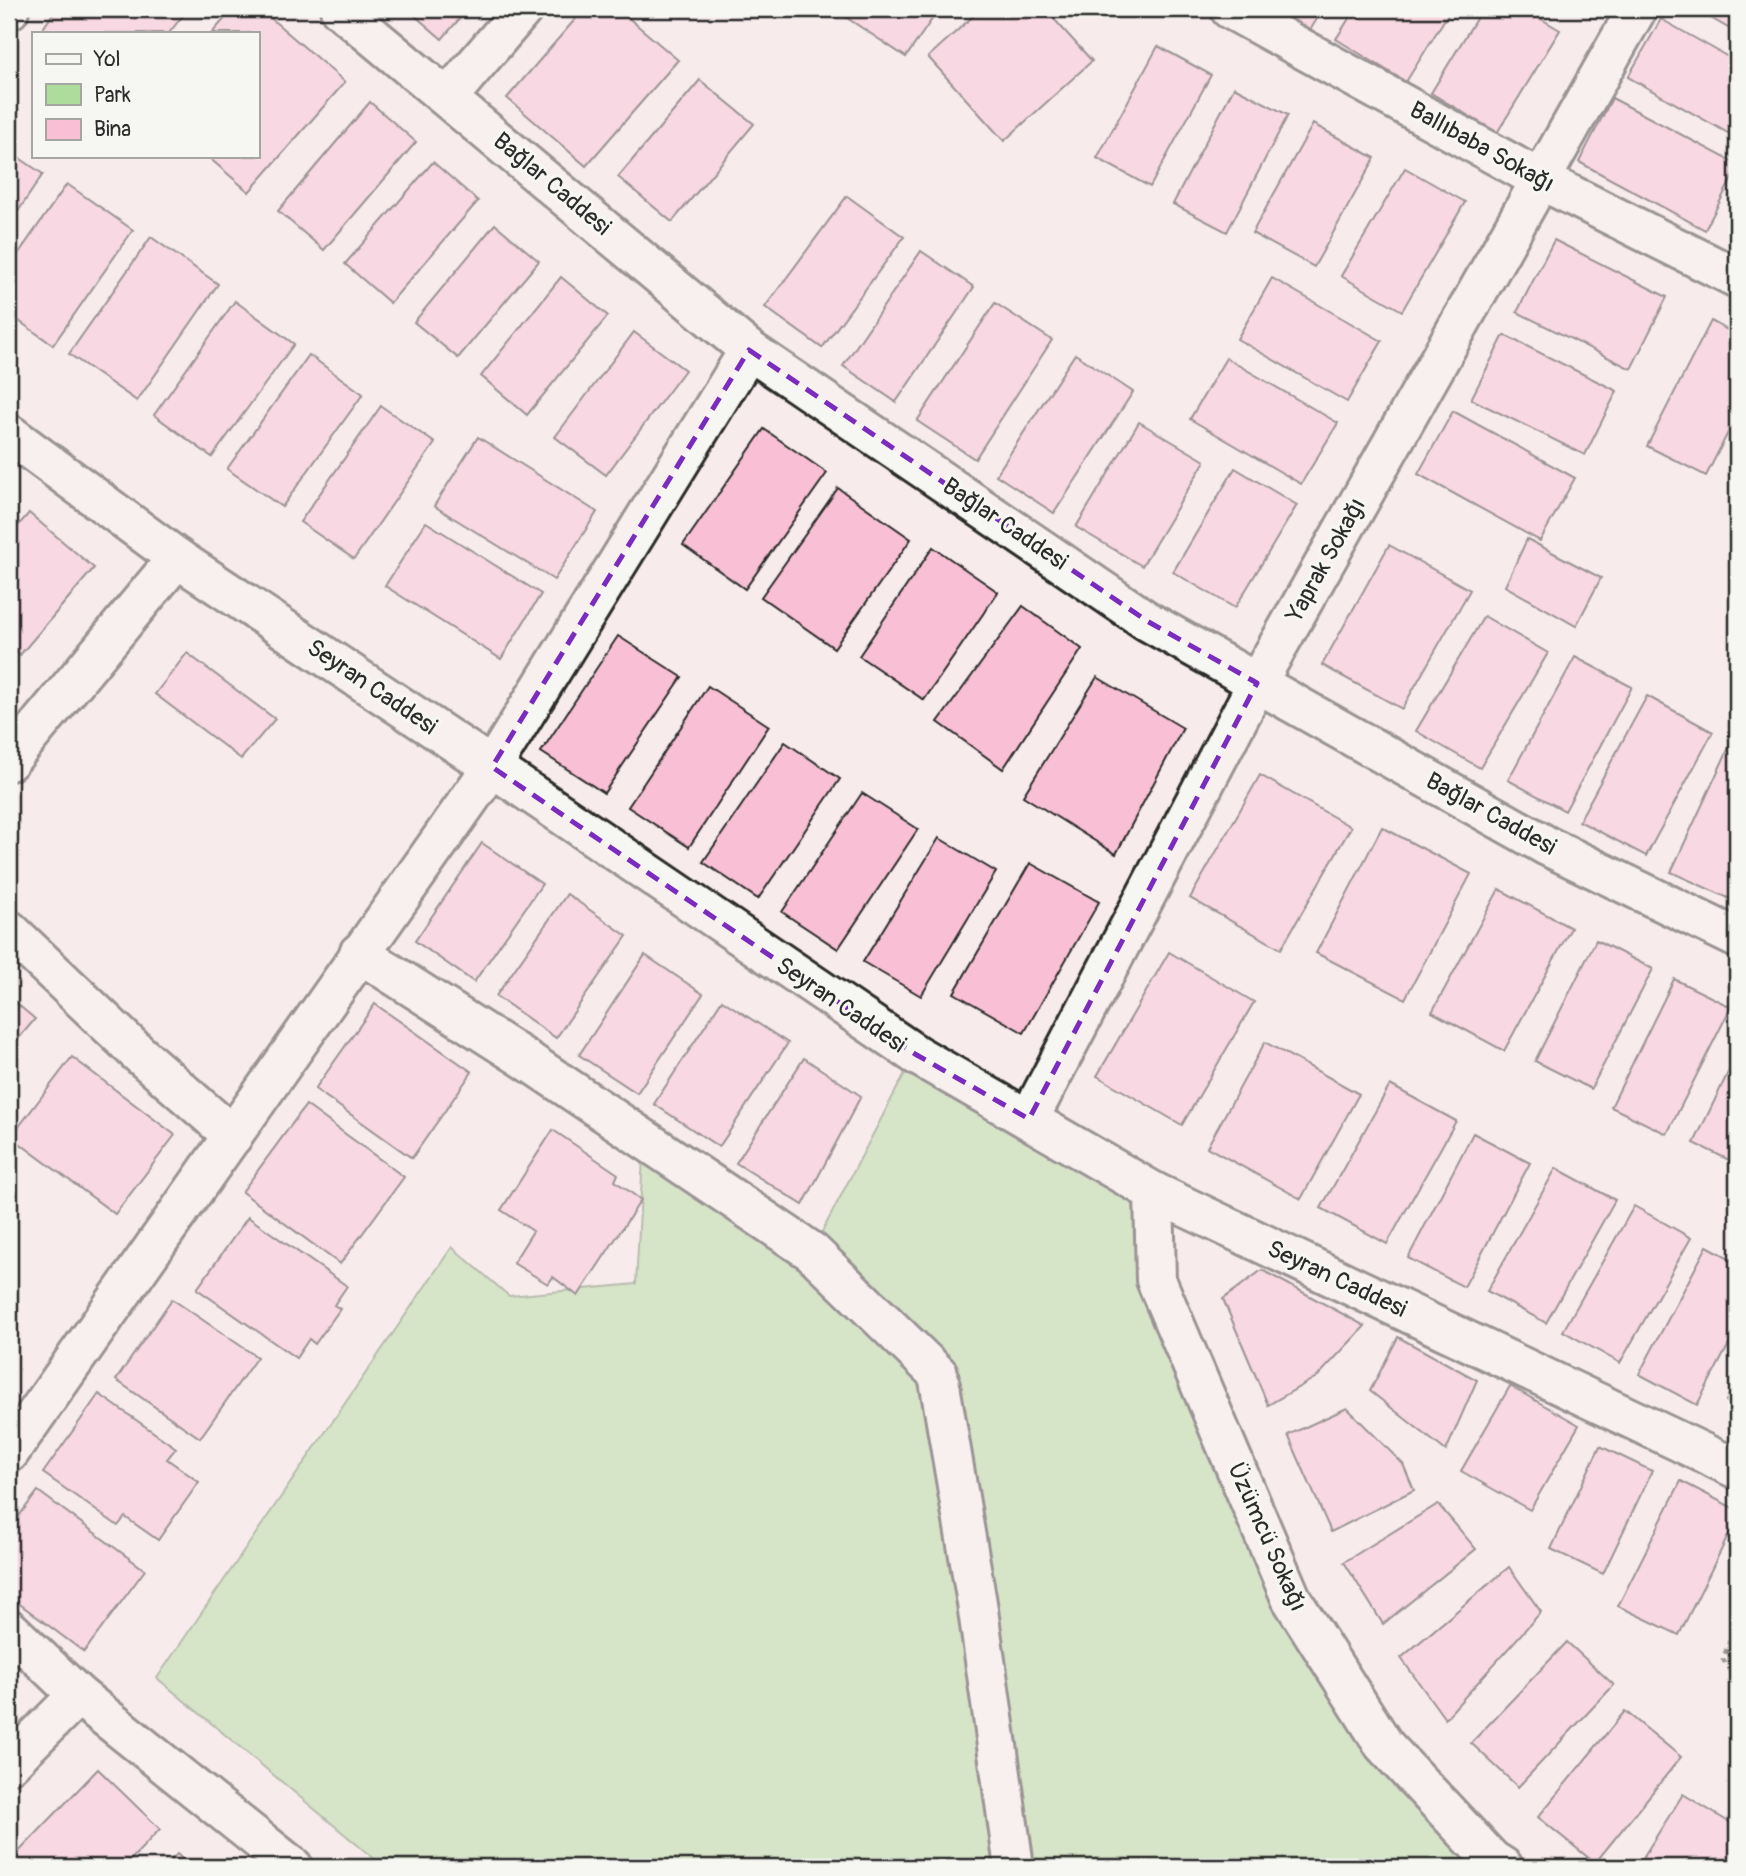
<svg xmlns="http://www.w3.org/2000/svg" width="1746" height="1876" font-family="Pangolin,sans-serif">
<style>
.green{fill:#addc9c;stroke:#6c8464;stroke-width:2}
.building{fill:#f9c0d5;stroke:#2b2b2b;stroke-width:2}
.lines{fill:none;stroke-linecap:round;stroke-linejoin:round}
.minor-casing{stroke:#2b2b2b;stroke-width:44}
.major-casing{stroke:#2b2b2b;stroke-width:44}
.path{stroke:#2b2b2b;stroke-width:4.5;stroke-dasharray:5 5;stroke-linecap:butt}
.minor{stroke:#f6f6f2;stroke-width:38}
.major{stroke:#f6f6f2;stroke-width:38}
.marked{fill:none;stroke:#7b2cbf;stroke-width:5;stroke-dasharray:14 9;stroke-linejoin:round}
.labels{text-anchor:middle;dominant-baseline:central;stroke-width:6;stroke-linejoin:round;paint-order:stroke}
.street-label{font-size:24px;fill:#2b2b2b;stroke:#f6f6f2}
</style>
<rect width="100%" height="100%" fill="#f7ebec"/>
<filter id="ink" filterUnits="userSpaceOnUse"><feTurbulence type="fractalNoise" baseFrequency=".0143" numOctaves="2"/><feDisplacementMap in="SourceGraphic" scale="14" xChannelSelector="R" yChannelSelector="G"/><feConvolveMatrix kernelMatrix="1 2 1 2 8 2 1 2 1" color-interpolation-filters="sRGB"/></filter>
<g filter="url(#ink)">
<polygon class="green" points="915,1054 1154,1192 1156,1280 1291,1598 1503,1867 384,1867 157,1678 452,1247 509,1296 636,1284 644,1139 812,1251"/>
<g class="building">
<polygon points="56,9 188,9 169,33 40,33"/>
<polygon points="233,9 260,9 345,82 249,192 207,156 257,156 257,33 212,33"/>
<polygon points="407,9 468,9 442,39"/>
<polygon points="584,9 618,9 678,60 586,166 507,98"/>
<polygon points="849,9 939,9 906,57 844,16"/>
<polygon points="981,9 1045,9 1092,61 1004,141 928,57"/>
<polygon points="1270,9 1323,9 1309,32"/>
<polygon points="1355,9 1451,9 1406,82 1336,39"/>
<polygon points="1482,9 1524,9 1560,30 1497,133 1431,93"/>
<polygon points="1695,9 1737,9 1737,33"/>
<polygon points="1661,19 1737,62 1737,138 1628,77"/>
<polygon points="1158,46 1211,75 1150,187 1097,158"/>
<polygon points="700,80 754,124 672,222 618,177"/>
<polygon points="1234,87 1288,115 1227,232 1173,204"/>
<polygon points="1612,98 1737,164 1737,169 1705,230 1579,162"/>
<polygon points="370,102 416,142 324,250 278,211"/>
<polygon points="1313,124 1375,158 1314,267 1252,233"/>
<polygon points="9,151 43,174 9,225"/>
<polygon points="433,162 478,201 390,303 345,264"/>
<polygon points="1405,168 1465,202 1402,311 1341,276"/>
<polygon points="67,184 133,230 53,345 9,314 9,267"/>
<polygon points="847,196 904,237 822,348 765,307"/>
<polygon points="495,224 539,261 458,358 414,322"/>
<polygon points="151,237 218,284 137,401 69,354"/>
<polygon points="1554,240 1667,297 1631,369 1517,312"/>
<polygon points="921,251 974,287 896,402 843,366"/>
<polygon points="561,277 608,316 527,415 481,376"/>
<polygon points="1272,278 1382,341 1347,402 1237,339"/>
<polygon points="235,301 294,344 212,457 154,415"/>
<polygon points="995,303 1052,340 975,459 917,421"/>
<polygon points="1711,321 1737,335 1737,415 1706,476 1647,446"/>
<polygon points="634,332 685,370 606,475 555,437"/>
<polygon points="1504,335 1617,391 1585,455 1471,399"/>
<polygon points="1075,354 1133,392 1054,513 996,475"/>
<polygon points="309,355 363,394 282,507 227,469"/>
<polygon points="1226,358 1338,423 1301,484 1190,419"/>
<polygon points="381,406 435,443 354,559 300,522"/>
<polygon points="1453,411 1575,478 1540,541 1418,474"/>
<polygon points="1139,422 1205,461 1142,566 1076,527"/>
<polygon points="764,429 827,473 745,589 683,545"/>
<polygon points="478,437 597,512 554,580 434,506"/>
<polygon points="1235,468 1297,505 1235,608 1173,572"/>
<polygon points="838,488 911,539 834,648 761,597"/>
<polygon points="29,513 94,568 20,655 9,646 9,536"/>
<polygon points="426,522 541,594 501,659 385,586"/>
<polygon points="1527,539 1601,578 1576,626 1505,586"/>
<polygon points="1389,545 1470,590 1402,709 1322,665"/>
<polygon points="933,547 998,592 924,700 859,656"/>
<polygon points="1023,606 1082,649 1003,769 938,722"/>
<polygon points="1484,616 1548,653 1480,768 1416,731"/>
<polygon points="618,636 682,677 604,793 541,752"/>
<polygon points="187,653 275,719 241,759 155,694"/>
<polygon points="1575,657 1632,687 1565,811 1508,780"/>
<polygon points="1097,677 1183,728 1116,854 1023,796"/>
<polygon points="708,686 769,726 689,847 628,807"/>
<polygon points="1647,696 1713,732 1646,856 1579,821"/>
<polygon points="785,742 840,779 758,899 703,862"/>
<polygon points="1731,743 1737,746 1737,902 1671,872"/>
<polygon points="1260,775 1351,827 1281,949 1190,898"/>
<polygon points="862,793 918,829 838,949 782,912"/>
<polygon points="1382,827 1471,874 1405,999 1316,953"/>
<polygon points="939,838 996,872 921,996 863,962"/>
<polygon points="482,843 542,884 474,982 415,941"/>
<polygon points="1030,863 1099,902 1024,1033 954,993"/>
<polygon points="1499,889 1571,928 1504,1051 1432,1012"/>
<polygon points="567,894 627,936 556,1038 496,996"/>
<polygon points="1596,940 1653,969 1591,1089 1535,1061"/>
<polygon points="1169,952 1254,1002 1182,1125 1097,1076"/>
<polygon points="645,955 703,994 637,1093 579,1055"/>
<polygon points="1674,979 1731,1007 1667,1134 1611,1107"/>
<polygon points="9,997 35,1019 9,1050"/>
<polygon points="722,1000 788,1043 719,1147 654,1104"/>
<polygon points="375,1004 472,1072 412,1158 315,1089"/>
<polygon points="1265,1042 1359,1094 1301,1199 1207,1147"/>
<polygon points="1737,1054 1737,1164 1694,1143"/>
<polygon points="72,1057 175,1135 115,1214 11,1137"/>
<polygon points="804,1058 861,1096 803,1205 736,1163"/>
<polygon points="1390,1085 1456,1121 1387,1244 1321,1208"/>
<polygon points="306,1105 404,1177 340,1264 242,1192"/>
<polygon points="553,1130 618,1174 615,1181 641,1200 578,1296 553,1277 548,1284 513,1263 533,1231 501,1210"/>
<polygon points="1473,1133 1530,1163 1464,1287 1408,1258"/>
<polygon points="1556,1168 1615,1200 1546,1323 1487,1291"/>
<polygon points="1634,1206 1691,1238 1620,1363 1563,1331"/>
<polygon points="248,1217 347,1286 334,1305 340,1309 315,1344 309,1339 296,1358 197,1289"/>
<polygon points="1707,1246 1737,1262 1737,1329 1697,1405 1639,1374"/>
<polygon points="1262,1270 1365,1326 1318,1376 1268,1405 1223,1299"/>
<polygon points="172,1299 257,1357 200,1438 116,1380"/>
<polygon points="1398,1337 1477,1380 1446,1451 1370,1391"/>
<polygon points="1737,1379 1737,1407 1726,1401"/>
<polygon points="1510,1386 1579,1425 1530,1510 1461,1471"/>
<polygon points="99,1394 176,1448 167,1459 199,1482 158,1540 125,1517 118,1526 43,1473"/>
<polygon points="1347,1408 1403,1464 1414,1490 1331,1532 1288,1435"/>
<polygon points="1600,1446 1652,1471 1603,1574 1551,1549"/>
<polygon points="1681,1481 1737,1510 1737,1518 1679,1635 1618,1606"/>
<polygon points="38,1491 145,1570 84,1652 9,1596 9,1529"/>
<polygon points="1438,1504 1476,1549 1383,1624 1344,1562"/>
<polygon points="1509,1567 1541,1612 1445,1719 1401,1658"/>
<polygon points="1567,1642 1614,1685 1518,1787 1471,1743"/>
<polygon points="9,1684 19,1694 9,1706"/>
<polygon points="1625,1711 1681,1757 1595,1863 1538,1817"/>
<polygon points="98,1769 160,1829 124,1867 9,1867 9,1862"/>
<polygon points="1683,1794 1737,1827 1737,1867 1637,1867"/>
<polygon points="177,1854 192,1867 164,1867"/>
</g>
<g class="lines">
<defs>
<g id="minor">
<polyline points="1230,9 1541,180 1737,278"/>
<polyline points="9,10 9,9"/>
<polyline points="448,97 523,9"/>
<polyline points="9,434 177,558 492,767 915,1054 1154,1192 1737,1469"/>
<polyline points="9,761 177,558"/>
<polyline points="9,930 138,1053 233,1136"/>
<polyline points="359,953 525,1059 812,1252 938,1374 977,1603 1014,1867"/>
<polyline points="1029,1119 1257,683 1637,9"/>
<polyline points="1154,1192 1156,1280 1291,1598 1384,1745 1492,1860 1503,1867"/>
<polyline points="9,1453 492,767 749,350"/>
<polyline points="9,1629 78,1695 293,1867"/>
<polyline points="9,1764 78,1695"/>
</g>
<polyline id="major" points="340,9 749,350 1147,621 1547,846 1737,938"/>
</defs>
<use href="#minor" class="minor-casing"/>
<use href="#major" class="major-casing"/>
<polyline class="path" points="1737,1621 1723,1659 1737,1683"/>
<use href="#minor" class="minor"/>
<use href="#major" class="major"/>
</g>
</g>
<path d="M0 0H1746V1876H0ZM749,350L1147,621L1257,683L1029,1119L915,1054L492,767Z" fill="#f7ebec" fill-opacity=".55" fill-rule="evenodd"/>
<path class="marked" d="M749,350L1147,621L1257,683L1029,1119L915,1054L492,767Z"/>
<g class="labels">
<g class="street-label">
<text transform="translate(1482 147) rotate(29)">Ballıbaba Sokağı</text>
<text transform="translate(552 184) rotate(40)">Bağlar Caddesi</text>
<text transform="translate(1005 524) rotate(34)">Bağlar Caddesi</text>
<text transform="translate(1326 560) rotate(-61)">Yaprak Sokağı</text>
<text transform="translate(372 687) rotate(34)">Seyran Caddesi</text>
<text transform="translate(1491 814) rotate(29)">Bağlar Caddesi</text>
<text transform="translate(841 1005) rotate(34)">Seyran Caddesi</text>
<text transform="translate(1337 1279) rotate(25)">Seyran Caddesi</text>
<text transform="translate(1267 1537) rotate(66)">Üzümcü Sokağı</text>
</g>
</g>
<rect width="1746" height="1876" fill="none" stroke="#f6f6f2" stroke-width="35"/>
<rect x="18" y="18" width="1711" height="1841" fill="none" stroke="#2b2b2b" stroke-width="2.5" filter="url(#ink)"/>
<rect x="32" y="32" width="228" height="126" fill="#f6f6f2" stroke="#a5a5a2" stroke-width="2"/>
<rect x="46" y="54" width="35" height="10" fill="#f6f6f2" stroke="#a5a5a2" stroke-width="2"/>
<text x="94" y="66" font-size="21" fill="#2b2b2b">Yol</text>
<rect x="46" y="84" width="35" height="21" fill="#addc9c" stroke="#a5a5a2" stroke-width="2"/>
<text x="94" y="102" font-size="21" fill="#2b2b2b">Park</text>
<rect x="46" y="119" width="35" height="21" fill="#f9c0d5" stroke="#a5a5a2" stroke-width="2"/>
<text x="94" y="136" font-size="21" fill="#2b2b2b">Bina</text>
</svg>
